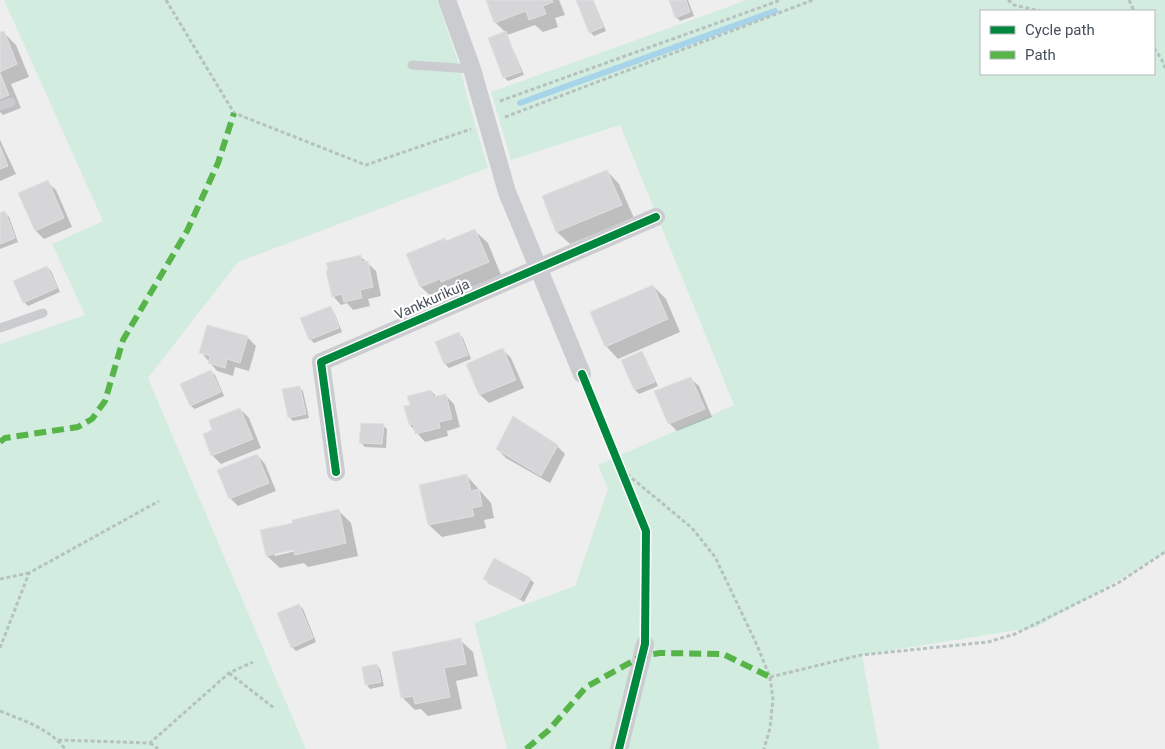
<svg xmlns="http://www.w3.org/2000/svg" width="1165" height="749" font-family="Roboto,sans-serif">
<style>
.green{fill:#d2ede0;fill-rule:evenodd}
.shadow{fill:#0003;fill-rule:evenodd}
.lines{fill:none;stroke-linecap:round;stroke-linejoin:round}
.stream{stroke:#a8d4ea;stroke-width:6}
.building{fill:#d6d6d9;stroke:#e0e0e1}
.path{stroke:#b7c2c0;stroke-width:3;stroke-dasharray:4 2.5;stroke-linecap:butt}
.service{stroke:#cacccf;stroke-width:9}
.minor{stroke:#cacccf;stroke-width:18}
.quiet{stroke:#57b448;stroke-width:6;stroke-dasharray:12 6;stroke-linecap:butt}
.cycleway-casing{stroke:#fff;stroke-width:11}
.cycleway{stroke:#00873e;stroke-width:8}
.labels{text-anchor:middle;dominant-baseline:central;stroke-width:4.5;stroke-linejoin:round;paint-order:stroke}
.street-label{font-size:14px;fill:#464e5a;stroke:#fff}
</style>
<rect width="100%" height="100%" fill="#efeeee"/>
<g class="green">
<polygon points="4,0 437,0 458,61 471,110 488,168 238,262 148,378 306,749 0,749 0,344 85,315 52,244 103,221"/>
<path d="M747,0H1165V553L1037,627L862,655L879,749H507L474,623L575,586L608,489L598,465L734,405L620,125L511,160L491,92ZM981,11H1154V74H981Z"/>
</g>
<g class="shadow">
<polygon points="487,0 559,0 565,15 555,18 558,27 543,32 535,25 507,35 524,75 508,81 504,77 506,33 495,22"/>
<polygon points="577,0 593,0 606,31 594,36 590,32"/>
<polygon points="670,0 688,0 694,16 680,21 676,17"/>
<polygon points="3,32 16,45 29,77 11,84 21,108 3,115 0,112 0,34"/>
<polygon points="0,140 16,174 0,181"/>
<polygon points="607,171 619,184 634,218 570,244 557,232 543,197"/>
<polygon points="47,182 56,190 72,227 44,239 36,231"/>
<polygon points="5,213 9,217 18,242 0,249 0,215"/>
<polygon points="475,231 488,243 501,275 455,294 452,292 434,299 421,287 407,255 445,239 448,242"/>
<polygon points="361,257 376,271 381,296 368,299 370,306 353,310 347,303 341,305 333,296"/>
<polygon points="47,267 51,271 60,292 28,306 24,302"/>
<polygon points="653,286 666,299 680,332 618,359 606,346"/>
<polygon points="330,308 334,312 342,332 314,343 310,339"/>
<polygon points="459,334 463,338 471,359 449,368 445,364"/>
<polygon points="247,337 256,346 249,371 235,367 233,376 217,371 201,352"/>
<polygon points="503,350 511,358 524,388 489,403 480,395 468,365"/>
<polygon points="641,353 645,357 658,386 639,394 635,390"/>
<polygon points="211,371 215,375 224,396 195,409 191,406"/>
<polygon points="690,378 699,386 712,417 677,431 669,423"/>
<polygon points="299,387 303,391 309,418 293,421 289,417"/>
<polygon points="431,391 438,398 446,396 454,404 460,427 447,431 448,436 425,442 410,425"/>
<polygon points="240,409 249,418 261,448 221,464 212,455 214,431"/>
<polygon points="383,426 387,429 386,448 365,447 361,443"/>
<polygon points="557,446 565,454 550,483 506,458 497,449"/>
<polygon points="257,455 265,464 276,491 238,506 230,498"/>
<polygon points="467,476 491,503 494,518 484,520 486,528 442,537 429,525"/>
<path d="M338,510L351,523L358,556L308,567L304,563L280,568L267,556L294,524ZM299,548L300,550L275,556V553Z"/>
<polygon points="484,579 530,579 534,583 524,602 488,583"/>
<polygon points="299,605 303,609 316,642 296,651 292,647"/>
<polygon points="460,640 473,652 478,676 456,681 462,709 428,716 421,709 415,710 402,697"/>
<polygon points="377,665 380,669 384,686 370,689 367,685 363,668"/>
</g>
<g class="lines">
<polyline class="stream" points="520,103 775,11"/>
</g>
<g class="building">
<polygon points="486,0 552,0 553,2 543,6 546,14 529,20 526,11 494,23"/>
<polygon points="576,0 592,0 603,27 589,33"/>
<polygon points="669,0 686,0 690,12 675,18"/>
<polygon points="4,31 17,64 0,72 0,32"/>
<polygon points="506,31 521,72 503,78 488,38"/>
<polygon points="0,73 9,95 0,99"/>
<polygon points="0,146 8,166 0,169"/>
<polygon points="607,170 622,205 556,232 542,196"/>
<polygon points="48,180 64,218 35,231 18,193"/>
<polygon points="5,211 15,238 0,244 0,213"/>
<polygon points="475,229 489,262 441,282 440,279 420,287 406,254 445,238 446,241"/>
<polygon points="361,255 362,262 368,261 373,287 360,290 362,298 344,302 342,294 332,297 326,271 328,270 326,263"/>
<polygon points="47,266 57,288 23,303 13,281"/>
<polygon points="653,285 668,319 605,347 590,312"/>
<polygon points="331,306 339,328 309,340 300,318"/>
<polygon points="207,325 248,336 240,363 227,359 225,368 208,363 210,356 199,353"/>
<polygon points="459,332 468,355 444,364 435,342"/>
<polygon points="503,348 516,380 479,395 466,364"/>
<polygon points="642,351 655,382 634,390 621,360"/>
<polygon points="211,370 221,392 190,406 180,384"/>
<polygon points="691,377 705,409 668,424 654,391"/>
<polygon points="300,386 306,414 288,418 282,389"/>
<polygon points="431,390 433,397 446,394 452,419 439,422 440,428 415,434 413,424 409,425 404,406 410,405 407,396"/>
<polygon points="240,408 253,439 211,456 203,434 212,430 209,420"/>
<polygon points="513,416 558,445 541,476 496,449"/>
<polygon points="361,423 384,424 382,444 359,443"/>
<polygon points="257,454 269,483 229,499 217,470"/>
<polygon points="467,474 471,491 479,489 482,506 472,508 474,516 428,525 419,485"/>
<polygon points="339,509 346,543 295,555 293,550 266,556 260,530 293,523 292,520"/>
<polygon points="494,558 531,578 520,599 483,579"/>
<polygon points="299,604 313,638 291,648 277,613"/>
<polygon points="461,638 466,664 444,668 450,697 415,704 413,696 401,698 392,652"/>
<polygon points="377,664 381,682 365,685 362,667"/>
</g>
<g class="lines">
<g class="path">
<polyline points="166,0 234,113 366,165 471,129"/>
<polyline points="1008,0 1014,5 1040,11"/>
<polyline points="1129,0 1134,11"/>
<polyline points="1154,48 1162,60 1165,68"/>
<polyline points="500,101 781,0"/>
<polyline points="505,117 813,0"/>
<polyline points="622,470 692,528 715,557 756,643 770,677 773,699 770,728 764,749"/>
<polyline points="0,579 29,573"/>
<polyline points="0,648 29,573 159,501"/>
<polyline points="229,673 274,708"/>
<polyline points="770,677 861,655 988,642 1015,634 1118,583 1165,552"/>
<path d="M0,711C24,721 49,728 65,749"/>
<polyline points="58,740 150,743 229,673 253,662"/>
<polyline points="150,743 158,749"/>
</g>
<g class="service">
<polyline points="412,65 472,69"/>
<polyline points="0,106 11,102"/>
<polyline points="0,328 43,313"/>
</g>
<g class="minor">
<polyline points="447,0 472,69 507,192 582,374"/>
<polyline points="336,472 321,362 656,217"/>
<polyline points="619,749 645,644"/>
</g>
<g class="quiet">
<polyline points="0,442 5,438 78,427 92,419 105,401 123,340 187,231 218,163 234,113"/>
<polyline points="526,749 549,730 586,687 642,656 660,653 723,654 770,677"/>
</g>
<defs>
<g id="cycleway">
<polyline points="582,374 646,531 645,644 619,749"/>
<polyline points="336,472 321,362 656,217"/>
</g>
</defs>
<use href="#cycleway" class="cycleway-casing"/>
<use href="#cycleway" class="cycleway"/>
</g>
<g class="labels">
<g class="street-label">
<text transform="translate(432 299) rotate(-24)">Vankkurikuja</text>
</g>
</g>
<rect x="980" y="10" width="175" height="65" fill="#ffffff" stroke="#b5b8bd"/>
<rect x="990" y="26" width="25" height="8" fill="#00873e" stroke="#b5b8bd"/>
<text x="1025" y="35" font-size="15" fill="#464e5a">Cycle path</text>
<rect x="990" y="51" width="25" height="8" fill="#57b448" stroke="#b5b8bd"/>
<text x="1025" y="60" font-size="15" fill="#464e5a">Path</text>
</svg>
